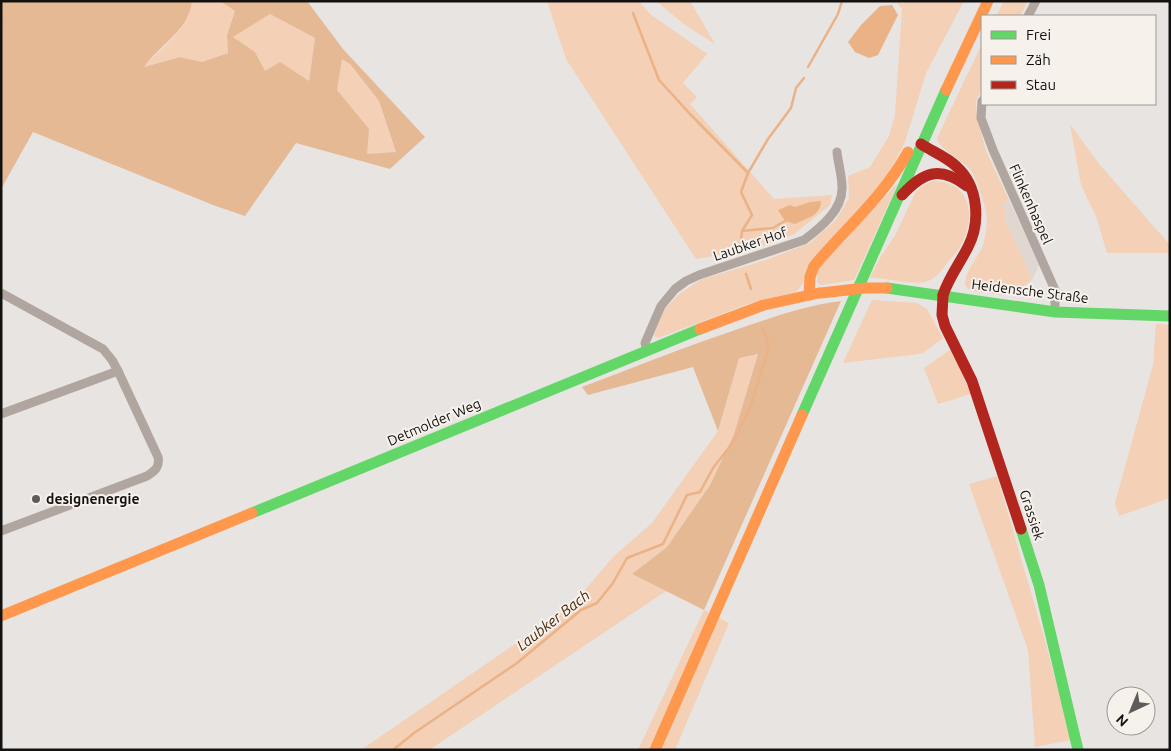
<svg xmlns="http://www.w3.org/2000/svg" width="1171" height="751" font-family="Ubuntu,sans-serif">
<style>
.built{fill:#e0d7d1}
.green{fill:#f3d0b6}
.forest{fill:#e6b995;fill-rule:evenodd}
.water{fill:#ebb286}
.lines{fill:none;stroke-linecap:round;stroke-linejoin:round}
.stream{stroke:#ebb286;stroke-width:2.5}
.street{stroke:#b0a69f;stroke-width:9}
.fast{stroke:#63d668;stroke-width:11}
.slow{stroke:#ff974d;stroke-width:11}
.jam{stroke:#b3261e;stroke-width:11}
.slow-bridge{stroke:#ff974d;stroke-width:11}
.poi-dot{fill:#5e5c5a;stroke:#f7f1ec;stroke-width:2}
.labels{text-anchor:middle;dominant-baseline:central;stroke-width:4;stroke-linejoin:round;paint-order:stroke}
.street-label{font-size:14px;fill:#141210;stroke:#f7f1ec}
.poi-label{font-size:14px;font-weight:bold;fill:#141210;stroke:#f7f1ec;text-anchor:start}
.water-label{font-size:15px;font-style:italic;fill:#48280c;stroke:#f7f1ec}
</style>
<rect width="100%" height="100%" fill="#e7e4e2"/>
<polygon class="built" points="1009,200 1039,265 1032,280 1006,222 1004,203"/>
<g class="green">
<path d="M192,1H220L235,11L227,35L228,53L202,62L180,57L143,67C161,49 189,29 192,1Z"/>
<polygon points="547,1 639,1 650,14 707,54 683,83 697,97 690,104 774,199 832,195 830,205 793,235 750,250 696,259 566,59"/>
<polygon points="656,1 690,1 715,44 685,25"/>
<polygon points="896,1 900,1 903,4 905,1 964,1 926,73 905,142 897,158 877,192 804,282 796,292 751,303 658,338 654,336 664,310 678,295 700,280 766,260 810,243 836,220 849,198 848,176 870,167 889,136 895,115 902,9"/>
<polygon points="1004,1 1028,1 1020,16 996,16"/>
<polygon points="270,14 315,38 309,81 265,72 255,52 232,37"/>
<path d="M982,44V88L976,101L977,117L986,151L1009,200L1004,203L1006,222L1032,280C1012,295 1011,297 987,293C980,292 970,293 966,286C961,277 980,255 983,245C987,229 989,219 984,204C981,194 977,181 972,172C962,158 943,154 937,138Z"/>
<polygon points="342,59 350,64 379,101 396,152 367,154 337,90"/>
<polygon points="1070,124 1099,164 1170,245 1170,253 1107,253 1096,216 1081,185"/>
<path d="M932,181C970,181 977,215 961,245C958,251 952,257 947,263C942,270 936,278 928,281C912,286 888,277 870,278L880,258L896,234L915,193L924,185Z"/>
<polygon points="898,183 854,280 821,285 817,282 818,269"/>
<polygon points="872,300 917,303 927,309 943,338 923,353 919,354 843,363"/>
<polygon points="1156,324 1170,325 1170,498 1119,516 1115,503 1153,365"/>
<polygon points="950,350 954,354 971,394 938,404 924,368"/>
<polygon points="758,354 734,434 710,485 667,547 632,574 666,591 429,750 361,750 572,605 613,557 652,523 718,431 739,357"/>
<polygon points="997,476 1044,637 1071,740 1035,747 1028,650 969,484"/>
<polygon points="704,610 729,623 675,750 638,750"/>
</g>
<g class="forest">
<path d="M1,1H192C189,31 159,45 144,67L180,57L202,62L228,53L227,35L235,11L220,1H307L343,49L425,137L390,169L296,143L245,216L213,205L33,132L1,189ZM270,14L315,38L309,81L280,62L265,71L255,52L233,37ZM342,59L350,64L379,101L396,152L367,154L369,129L337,90Z"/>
<path d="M841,301L704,610L632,574L667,547L710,485L734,434L758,354L739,358L718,431L693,367L588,395L582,387C635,367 687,346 741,328C774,317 806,305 841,301Z"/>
</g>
<g class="water">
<polygon points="892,5 898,15 878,55 869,58 855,52 848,42 861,25 880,6"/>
<path d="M821,201C821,216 806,218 795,224L785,221L778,210L790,205L795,207L810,202Z"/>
</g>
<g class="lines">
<g class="stream">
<polyline points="633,13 659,80 691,115 748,173"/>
<polyline points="1,25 3,20"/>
<polyline points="808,67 838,14 842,1"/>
<polyline points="742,231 773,228 785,221"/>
<polyline points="740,252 742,231 752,215 741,192 748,173 768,139 791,108 796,88 804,78"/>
<polyline points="746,274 751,289"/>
<polyline points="393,750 414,733 517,663 581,610 597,603 613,583 627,558 663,544 687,495 700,492 713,468 735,440 752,402 769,347 763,328"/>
</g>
<g class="street">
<polyline points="1028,16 1036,1"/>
<polyline points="982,101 981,118 993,150 1055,290 1055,312"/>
<path d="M1,293L103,349L112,360L118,371L158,457C160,467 155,471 147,476L1,531"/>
<path d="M647,350L645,343L661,306L675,289L686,281L699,275L804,240C820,228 843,210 842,187C842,175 838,163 837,152"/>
<polyline points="1,414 118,371"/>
</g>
<g class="fast">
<polyline points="887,288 1055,312 1170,316"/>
<polyline points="802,415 946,90"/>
<polyline points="252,513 700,329"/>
<polyline points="1021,529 1039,585 1078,750"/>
</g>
<g class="slow">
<polyline points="946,90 988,1"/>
<path d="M809,295L810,277L814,266C846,228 884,196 908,152"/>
<polyline points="700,329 764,305 819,293"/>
<polyline points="1,616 252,513"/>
<polyline points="655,750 802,415"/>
</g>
<g class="jam">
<path d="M921,144C933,152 947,157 957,167C978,186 981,222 968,247C960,263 949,277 943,295"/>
<path d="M902,195C924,171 940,166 967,186"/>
<polyline points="943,295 942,315 945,326 972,381 1021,529"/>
</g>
<polyline class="slow-bridge" points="821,293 865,288 887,288"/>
</g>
<circle class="poi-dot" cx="36" cy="499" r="5"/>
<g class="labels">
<g class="street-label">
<text transform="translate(1031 204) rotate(66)">Flinkenhaspel</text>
<text transform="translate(750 244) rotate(-19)">Laubker Hof</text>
<text transform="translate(1030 291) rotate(7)">Heidensche Straße</text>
<text transform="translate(434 422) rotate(-23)">Detmolder Weg</text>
<text transform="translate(1032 515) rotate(72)">Grassiek</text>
</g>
<g class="poi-label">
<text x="46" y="499">designenergie</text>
</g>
<g class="water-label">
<text transform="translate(553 620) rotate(-38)">Laubker Bach</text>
</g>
</g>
<rect width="1171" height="751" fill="none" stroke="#141210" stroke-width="5"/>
<rect x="981" y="15" width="175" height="90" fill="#f7f1ec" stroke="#9c9894"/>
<rect x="991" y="31" width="25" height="8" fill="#63d668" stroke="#9c9894"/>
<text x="1026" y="40" font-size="15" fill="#141210">Frei</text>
<rect x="991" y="56" width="25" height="8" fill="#ff974d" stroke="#9c9894"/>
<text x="1026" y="65" font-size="15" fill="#141210">Zäh</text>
<rect x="991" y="81" width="25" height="8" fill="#b3261e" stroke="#9c9894"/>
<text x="1026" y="90" font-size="15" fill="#141210">Stau</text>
<g transform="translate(1131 711) rotate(224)"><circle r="24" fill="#f7f1ec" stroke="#9c9894"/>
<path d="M0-4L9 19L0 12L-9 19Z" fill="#5e5c5a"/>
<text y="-8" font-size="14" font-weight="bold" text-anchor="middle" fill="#141210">N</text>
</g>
</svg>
